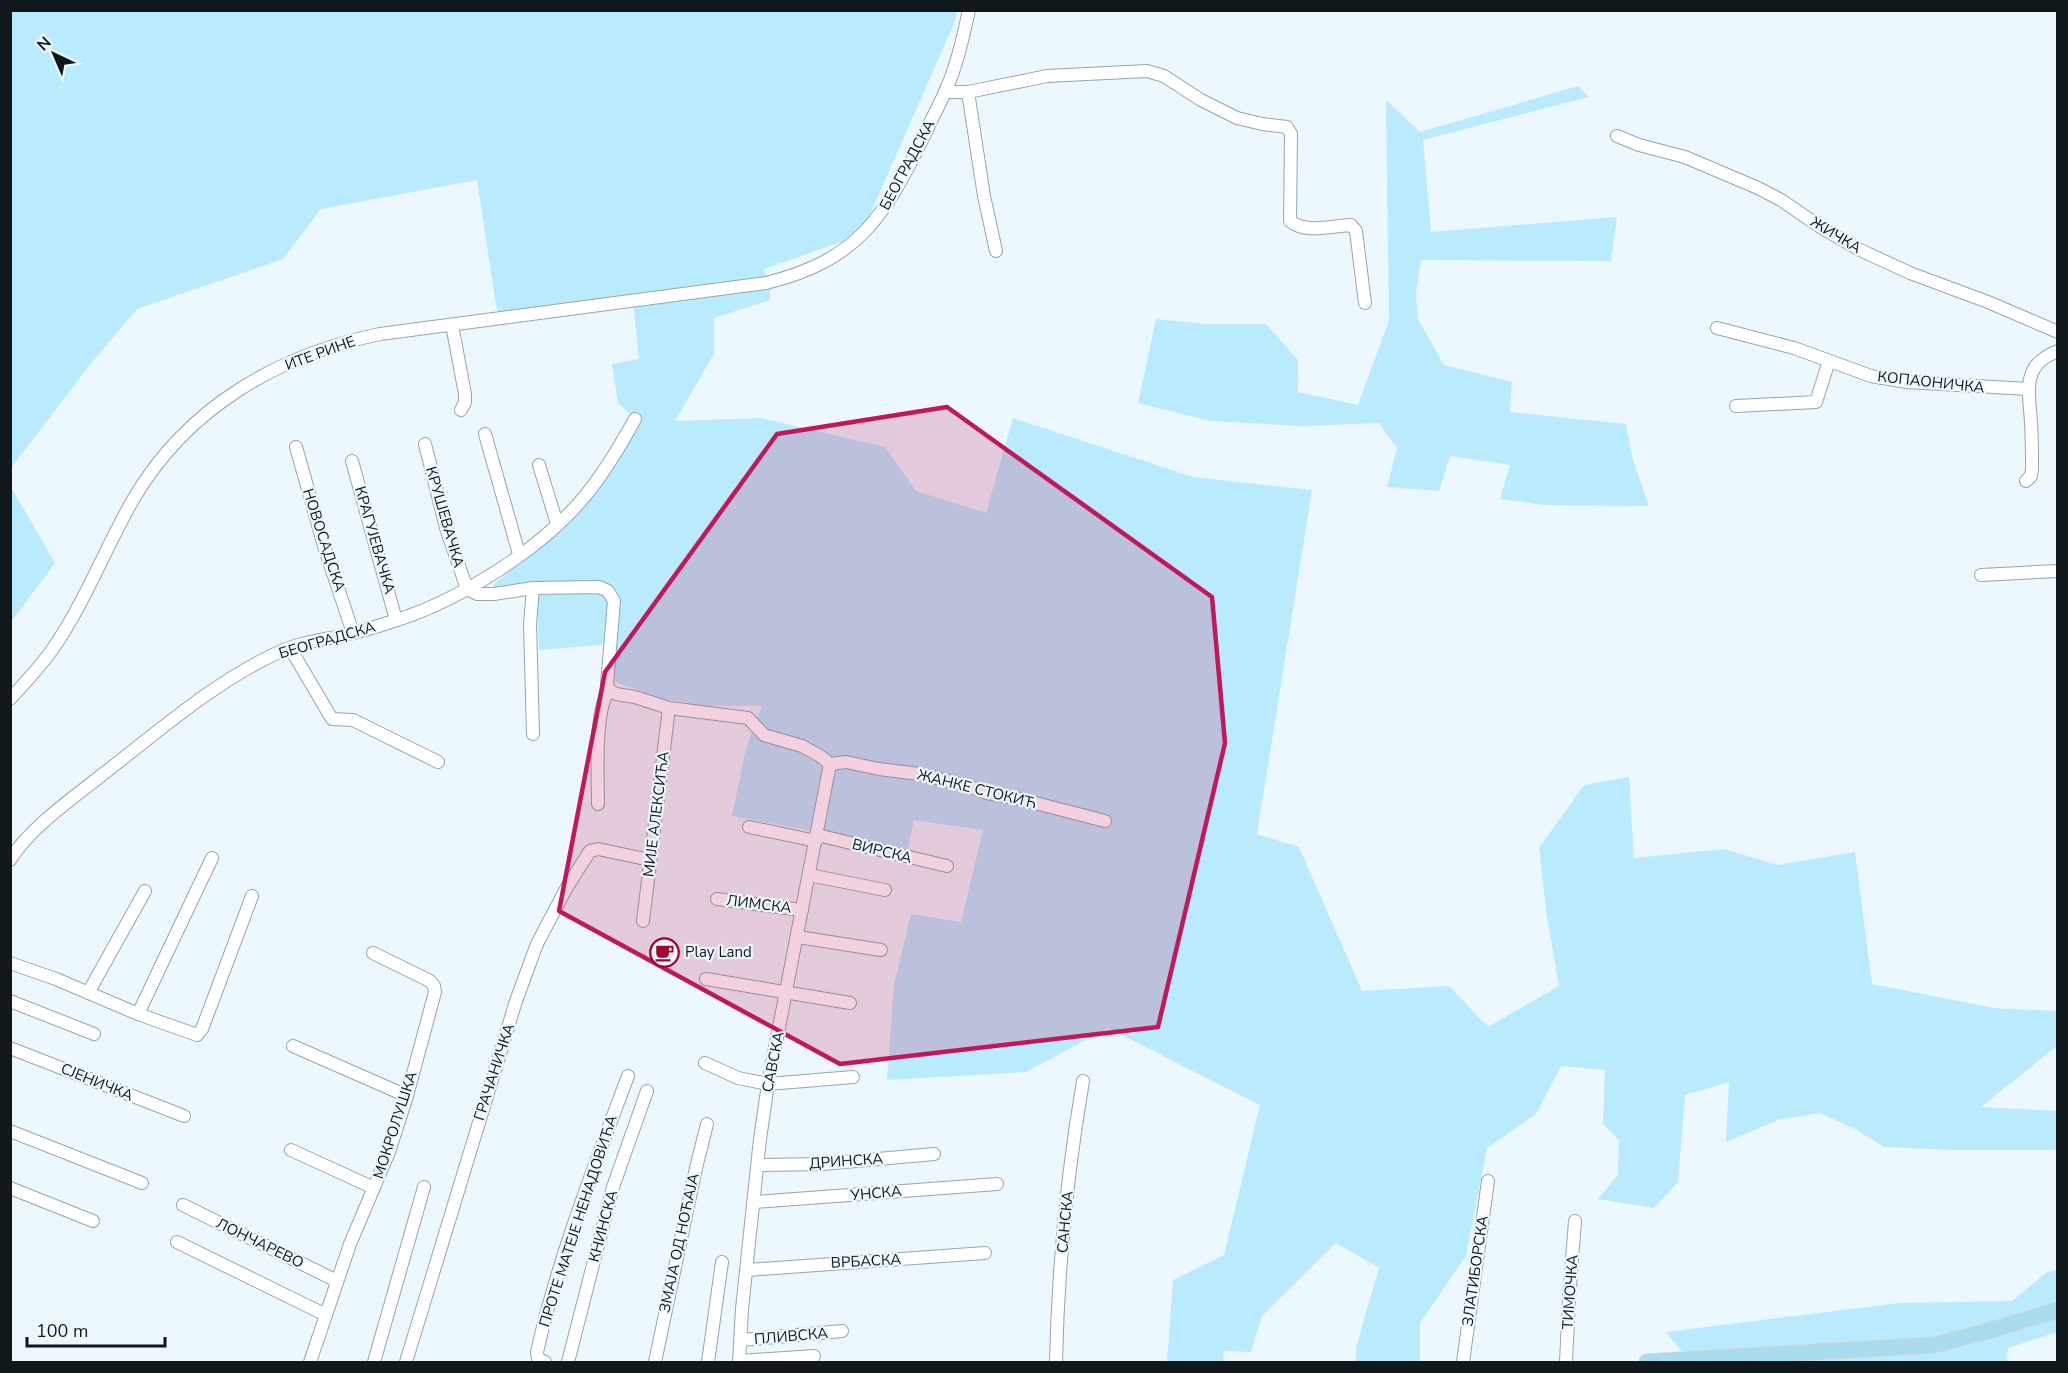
<svg xmlns="http://www.w3.org/2000/svg" width="2068" height="1373" font-family="'Nunito Sans',sans-serif">
<style>
.green{fill:#baeafe}
.lines{fill:none;stroke-linecap:round;stroke-linejoin:round}
.minor-casing{stroke:#94a6ae;stroke-width:14}
.major-casing{stroke:#d4d5d6;stroke-width:17}
.minor{stroke:#fff;stroke-width:12}
.major{stroke:#aadcf0;stroke-width:15}
.marked{fill:#c2185b;fill-opacity:0.2;stroke:#c2185b;stroke-width:4.5;stroke-linejoin:round}
.labels{text-anchor:middle;dominant-baseline:central;stroke-width:4.5;stroke-linejoin:round;paint-order:stroke}
.street-label{font-size:15px;fill:#11181b;stroke:#ecf8fd}
.poi-label{font-size:15px;fill:#11181b;stroke:#ecf8fd;text-anchor:start}
</style>
<rect width="100%" height="100%" fill="#ecf8fd"/>
<g class="green">
<polygon points="10,11 957,11 956,19 861,235 764,269 770,289 770,300 714,318 714,354 675,421 761,418 885,447 916,491 986,513 1013,418 1193,477 1312,490 1257,834 1299,847 1362,991 1449,986 1488,1027 1559,986 1547,917 1539,848 1584,785 1629,777 1634,858 1724,849 1778,865 1855,852 1872,984 1994,1008 2057,1011 2057,1046 1981,1107 2057,1111 2057,1150 1952,1150 1884,1147 1855,1129 1820,1113 1778,1120 1726,1142 1729,1082 1685,1095 1678,1182 1654,1208 1598,1199 1618,1175 1619,1140 1603,1124 1605,1070 1561,1066 1536,1114 1487,1148 1466,1256 1420,1323 1420,1362 1355,1362 1357,1344 1379,1268 1336,1243 1262,1316 1251,1352 1224,1351 1223,1362 1167,1362 1173,1280 1224,1255 1260,1105 1108,1028 1026,1072 887,1080 894,985 911,914 961,922 983,830 914,820 908,849 732,816 746,748 762,706 707,706 664,699 615,682 610,644 539,650 537,591 492,586 562,530 609,475 639,423 618,403 612,364 639,359 633,301 498,318 477,180 321,209 283,259 137,309 89,366 11,468"/>
<polygon points="1578,86 1588,97 1423,140 1431,232 1617,217 1611,261 1421,260 1416,293 1418,319 1444,365 1512,382 1510,412 1626,424 1633,460 1649,506 1544,505 1500,499 1510,465 1450,456 1439,491 1387,487 1397,448 1379,423 1302,426 1210,421 1138,403 1156,319 1206,324 1266,324 1298,360 1298,392 1358,405 1389,320 1386,100 1420,132"/>
<polygon points="11,487 55,563 11,622 10,622"/>
<polygon points="2057,1270 2057,1332 2008,1348 2007,1362 1690,1362 1666,1332 1900,1303 2012,1301 2047,1272"/>
</g>
<g class="lines">
<defs>
<g id="minor">
<path d="M945,92H968L1047,76L1147,71L1164,76L1201,100L1237,118L1262,124L1287,127L1291,134L1290,221C1306,234 1331,226 1351,225L1356,231L1365,303"/>
<polyline points="968,92 984,196 996,251"/>
<polyline points="1617,136 1639,145 1685,157 1758,188 1781,200 1822,228 1860,250 1910,273 1988,302 2058,332"/>
<polyline points="452,325 465,394 465,402 461,410"/>
<polyline points="1717,328 1794,348 1871,376 1907,382 2028,389"/>
<polyline points="1736,406 1816,402 1829,361"/>
<polyline points="485,434 519,554"/>
<polyline points="425,444 446,528 467,589"/>
<polyline points="296,447 324,546 353,633"/>
<polyline points="352,461 396,620"/>
<polyline points="539,465 557,524"/>
<path d="M2026,481L2031,476L2032,469C2032,453 2032,437 2031,422C2029,390 2021,365 2058,351"/>
<polyline points="1981,575 2058,571"/>
<polyline points="467,589 477,594 494,594 533,588 599,587 608,591 614,601 607,684 609,690"/>
<polyline points="290,648 332,719 353,720 438,762"/>
<polyline points="609,690 616,694 635,697 669,708 748,718 764,735 802,746 820,756 830,764 846,762 879,769 919,774 965,785 987,793 1020,799 1105,821"/>
<path d="M10,699C25,683 39,668 52,650C85,603 105,548 134,498C188,407 278,355 380,334L766,283C859,260 884,217 924,136C930,122 938,108 944,94C956,69 963,38 969,10"/>
<polyline points="533,734 530,624 533,588"/>
<path d="M598,804C598,777 594,711 609,690"/>
<polyline points="749,827 816,841"/>
<polyline points="817,835 947,866"/>
<path d="M10,860C30,827 77,795 107,771C161,729 216,681 279,652C298,643 320,640 340,636C360,632 379,626 397,620C462,599 542,548 585,496C605,472 620,446 635,419"/>
<polyline points="809,875 885,890"/>
<polyline points="717,899 802,910"/>
<polyline points="643,921 669,708"/>
<polyline points="798,937 881,950"/>
<polyline points="10,963 56,979 138,1014 197,1035 202,1029 252,896"/>
<polyline points="706,979 850,1003"/>
<polyline points="88,993 145,891"/>
<polyline points="10,1001 94,1034"/>
<polyline points="138,1014 212,858"/>
<polyline points="293,1046 407,1096"/>
<polyline points="10,1048 184,1116"/>
<polyline points="705,1063 738,1078 768,1084 853,1077"/>
<polyline points="10,1131 142,1183"/>
<polyline points="291,1150 374,1188"/>
<polyline points="758,1165 822,1164 934,1154"/>
<polyline points="10,1188 93,1221"/>
<polyline points="755,1202 997,1184"/>
<polyline points="183,1205 337,1281"/>
<polyline points="177,1242 326,1315"/>
<polyline points="747,1270 985,1253"/>
<polyline points="741,1340 842,1331"/>
<polyline points="739,1361 814,1356"/>
<polyline points="310,1362 350,1244 389,1152 407,1096 435,992 434,986 430,981 373,953"/>
<polyline points="374,1362 424,1187"/>
<polyline points="406,1362 516,1001 537,944 567,887 590,851 598,849 650,860"/>
<path d="M545,1362L538,1359L537,1352C558,1258 594,1167 628,1076"/>
<polyline points="568,1362 613,1187 647,1091"/>
<polyline points="655,1362 696,1168 707,1124"/>
<polyline points="708,1362 722,1262"/>
<polyline points="739,1362 742,1309 760,1139 768,1084 830,764"/>
<path d="M1056,1362C1058,1268 1067,1174 1083,1081"/>
<polyline points="1463,1362 1488,1181"/>
<polyline points="1566,1362 1569,1299 1575,1221"/>
</g>
<polyline id="major" points="1647,1362 1934,1345 1988,1331 2058,1310"/>
</defs>
<use href="#minor" class="minor-casing"/>
<use href="#major" class="major-casing"/>
<use href="#minor" class="minor"/>
<use href="#major" class="major"/>
</g>
<path class="marked" d="M947,407L1212,597L1225,743L1158,1027L840,1064L559,911L605,672L777,434Z"/>
<defs>
<symbol id="cafe-ring" viewBox="-11 -11 22 22"><circle r="9.5" fill="#ecf8fd" stroke="#a10032" stroke-width="1.5"/><path d="M-5.5-4.5H6V0H3Q3 3.5 0 3.5H-2.5Q-5.5 3.5-5.5 0ZM3-3.2v2h1.7v-2ZM-6 4.5H4V6H-6Z" fill="#a10032"/></symbol>
</defs>
<g fill-rule="evenodd">
<use href="#cafe-ring" x="648" y="936" width="33" height="33"/>
</g>
<g class="labels">
<g class="street-label">
<text transform="translate(907 165) rotate(-62)">БЕОГРАДСКА</text>
<text transform="translate(1836 235) rotate(31)">ЖИЧКА</text>
<text transform="translate(320 353) rotate(-20)">ИТЕ РИНЕ</text>
<text transform="translate(1931 382) rotate(6)">КОПАОНИЧКА</text>
<text transform="translate(445 517) rotate(74)">КРУШЕВАЧКА</text>
<text transform="translate(324 540) rotate(72)">НОВОСАДСКА</text>
<text transform="translate(375 540) rotate(74)">КРАГУЈЕВАЧКА</text>
<text transform="translate(327 640) rotate(-16)">БЕОГРАДСКА</text>
<text transform="translate(977 789) rotate(14)">ЖАНКЕ СТОКИЋ</text>
<text transform="translate(656 814) rotate(-83)">МИЈЕ АЛЕКСИЋА</text>
<text transform="translate(882 851) rotate(14)">ВИРСКА</text>
<text transform="translate(759 904) rotate(7)">ЛИМСКА</text>
<text transform="translate(773 1062) rotate(-79)">САВСКА</text>
<text transform="translate(494 1072) rotate(-72)">ГРАЧАНИЧКА</text>
<text transform="translate(97 1082) rotate(22)">СЈЕНИЧКА</text>
<text transform="translate(395 1125) rotate(-72)">МОКРОЛУШКА</text>
<text transform="translate(846 1161) rotate(-4)">ДРИНСКА</text>
<text transform="translate(876 1193) rotate(-5)">УНСКА</text>
<text transform="translate(578 1221) rotate(-72)">ПРОТЕ МАТЕЈЕ НЕНАДОВИЋА</text>
<text transform="translate(1065 1222) rotate(-85)">САНСКА</text>
<text transform="translate(603 1226) rotate(-75)">КНИНСКА</text>
<text transform="translate(260 1243) rotate(26)">ЛОНЧАРЕВО</text>
<text transform="translate(679 1243) rotate(-78)">ЗМАЈА ОД НОЋАЈА</text>
<text transform="translate(866 1261) rotate(-3)">ВРБАСКА</text>
<text transform="translate(1475 1271) rotate(-82)">ЗЛАТИБОРСКА</text>
<text transform="translate(1570 1292) rotate(-86)">ТИМОЧКА</text>
<text transform="translate(791 1336) rotate(-5)">ПЛИВСКА</text>
</g>
<g class="poi-label">
<text x="685" y="952">Play Land</text>
</g>
</g>
<rect width="2068" height="1373" fill="none" stroke="#11181b" stroke-width="24"/>
<g transform="translate(54 54) rotate(316)" stroke="#ecf8fd" stroke-width="4.5" paint-order="stroke">
<path d="M0-4.5L10 22L0 15L-10 22Z" fill="#11181b"/>
<text y="-9" font-size="16" font-weight="bold" text-anchor="middle" fill="#11181b">N</text>
</g>
<path d="M27 1337v9h138v-9" fill="none" stroke="#11181b" stroke-width="3"/>
<text x="36" y="1337" font-size="18" fill="#11181b" stroke="#ecf8fd" stroke-width="4.5" paint-order="stroke">100 m</text>
</svg>
